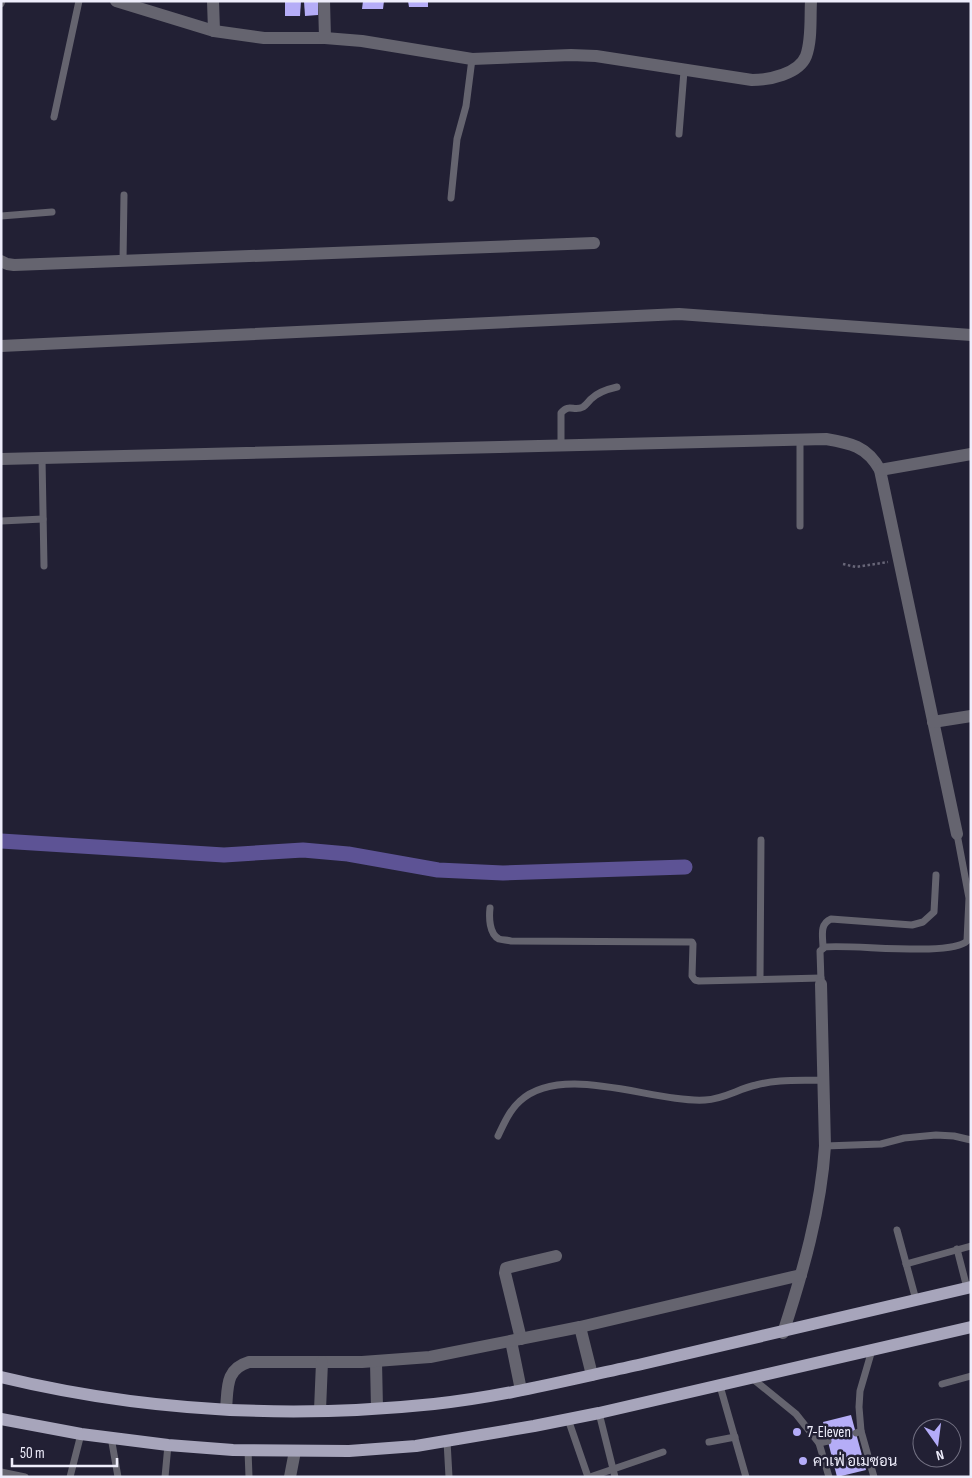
<svg xmlns="http://www.w3.org/2000/svg" width="972" height="1478" font-family="'Sofia Sans Condensed',Sarabun,sans-serif">
<style>
.lines{fill:none;stroke-linecap:round;stroke-linejoin:round}
.canal{stroke:#5d5395;stroke-width:15}
.building{fill:#b5adf7}
.path{stroke:#686678;stroke-width:2.5;stroke-dasharray:2.5 2.5;stroke-linecap:butt}
.lane{stroke:#65646f;stroke-width:7}
.street{stroke:#65646f;stroke-width:12}
.primary{stroke:#a7a5bb;stroke-width:12}
.poi-dot{fill:#b4acf9;stroke:#222034;stroke-width:2}
.labels{text-anchor:middle;dominant-baseline:central;stroke-width:5;stroke-linejoin:round;paint-order:stroke}
.poi-label{font-size:15px;fill:#eeedfb;stroke:#222034;text-anchor:start}
</style>
<rect width="100%" height="100%" fill="#222034"/>
<g class="lines">
<polyline class="canal" points="1,841 224,855 303,850 348,854 438,870 503,873 685,867"/>
</g>
<g class="building">
<polygon points="285,1 301,1 300,16 285,16"/>
<polygon points="304,1 318,1 318,15 305,16"/>
<polygon points="363,1 384,1 383,9 362,9"/>
<polygon points="408,1 428,1 428,7 409,7"/>
<polygon points="851,1415 866,1470 837,1477 823,1422"/>
</g>
<g class="lines">
<polyline class="path" points="843,564 856,567 888,562"/>
<g class="lane">
<polyline points="1,4 2,1"/>
<polyline points="54,117 79,1"/>
<polyline points="679,134 684,71"/>
<polyline points="451,198 457,139 466,106 472,59"/>
<polyline points="1,216 52,212"/>
<polyline points="123,261 124,195"/>
<polyline points="800,440 800,526"/>
<path d="M561,446V413C569,403 574,412 583,407C586,405 588,402 591,399C598,392 608,389 617,387"/>
<polyline points="42,458 44,566"/>
<polyline points="1,521 43,519"/>
<path d="M490,908C489,917 489,934 499,939C502,940 508,940 511,941L692,942L693,944L692,976L695,980L699,981L821,978"/>
<path d="M823,948C823,937 819,924 831,919L912,925L923,922L934,912L936,875"/>
<polyline points="760,979 761,840"/>
<path d="M821,982L820,951L825,947C853,944 950,957 967,941L969,898L957,834"/>
<path d="M498,1136C504,1123 510,1110 520,1101C563,1062 653,1103 705,1100C724,1099 738,1089 756,1085C778,1079 801,1081 824,1080"/>
<polyline points="825,1146 881,1144 904,1138 936,1135 954,1136 971,1140"/>
<polyline points="897,1230 916,1300"/>
<polyline points="957,1249 967,1288"/>
<polyline points="906,1264 971,1246"/>
<polyline points="753,1379 796,1414 819,1443 828,1441"/>
<polyline points="942,1384 971,1376"/>
<polyline points="720,1386 746,1477"/>
<polyline points="599,1413 615,1477"/>
<polyline points="568,1419 588,1477"/>
<polyline points="861,1431 874,1477"/>
<polyline points="856,1433 861,1431 859,1407 860,1391 872,1350"/>
<polyline points="111,1437 118,1477"/>
<polyline points="447,1441 449,1477"/>
<polyline points="709,1442 735,1437"/>
<polyline points="819,1443 829,1477"/>
<polyline points="248,1450 249,1477"/>
<polyline points="1,1472 25,1477"/>
<polyline points="70,1477 81,1434"/>
<polyline points="165,1477 168,1445"/>
<polyline points="590,1477 663,1452"/>
</g>
<g class="street">
<path d="M116,1L214,31L264,38H325L362,41L472,59L571,55L596,56L752,80C769,80 799,74 806,56C812,40 810,18 811,1"/>
<polyline points="213,1 214,31"/>
<polyline points="324,1 325,38"/>
<polyline points="1,261 7,264 14,265 594,243"/>
<polyline points="1,346 679,314 971,335"/>
<path d="M1,459L826,439C850,443 867,446 880,470L957,834"/>
<polyline points="880,470 971,454"/>
<polyline points="933,722 971,716"/>
<polyline points="580,1327 592,1375"/>
<path d="M783,1333C803,1272 821,1209 825,1146L821,984"/>
<polyline points="521,1339 505,1273 506,1268 556,1256"/>
<polyline points="511,1341 521,1390"/>
<polyline points="376,1362 377,1408"/>
<path d="M226,1409C228,1388 225,1369 249,1362H362L430,1357L580,1327L801,1275"/>
<polyline points="320,1410 322,1362"/>
<polyline points="290,1477 295,1451"/>
</g>
<g class="primary">
<path d="M1,1377C142,1411 290,1419 434,1404C502,1397 572,1379 638,1365C749,1340 860,1314 971,1287"/>
<polyline points="1,1419 81,1434 168,1445 233,1450 349,1451 416,1446 534,1426 599,1413 971,1327"/>
</g>
</g>
<g class="poi-dot">
<circle cx="797" cy="1432" r="5"/>
<circle cx="803" cy="1461" r="5"/>
</g>
<g class="labels">
<g class="poi-label">
<text x="807" y="1432">7-Eleven</text>
<text x="813" y="1461">คาเฟ่ อเมซอน</text>
</g>
</g>
<rect width="972" height="1478" fill="none" stroke="#eeedfb" stroke-width="5"/>
<g transform="translate(937 1443) rotate(166)"><circle r="24" fill="#222034" stroke="#747284"/>
<path d="M0-4L9 19L0 12L-9 19Z" fill="#b4acf9"/>
<text y="-8" font-size="14" font-weight="bold" text-anchor="middle" fill="#eeedfb">N</text>
</g>
<path d="M12 1458v8h105v-8" fill="none" stroke="#eeedfb" stroke-width="2.5"/>
<text x="20" y="1458" font-size="15" fill="#eeedfb" stroke="#222034" stroke-width="4" paint-order="stroke">50 m</text>
</svg>
